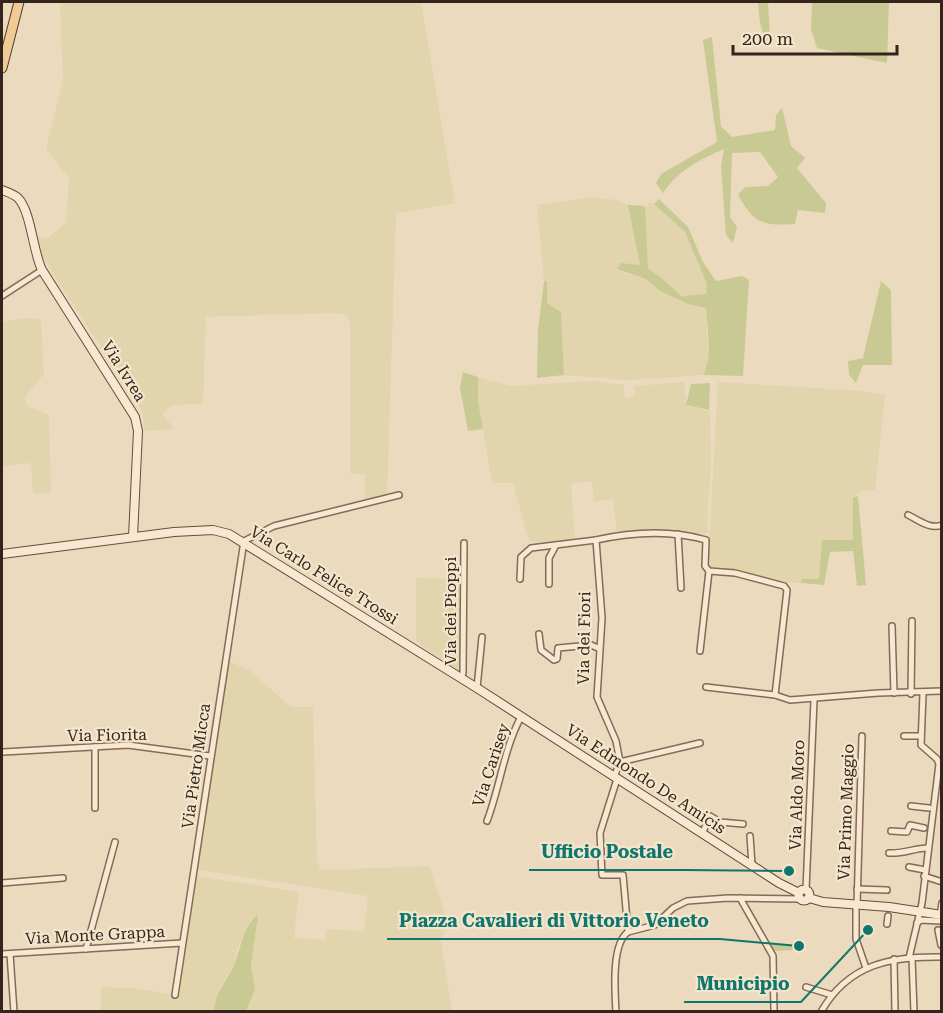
<svg xmlns="http://www.w3.org/2000/svg" width="943" height="1013" font-family="'Roboto Serif',serif">
<style>
.farmland{fill:#e2d4ac}
.green{fill:#c9ca93}
.lines{fill:none;stroke-linecap:round;stroke-linejoin:round}
.street-casing{stroke:#846b57;stroke-width:8}
.secondary-casing{stroke:#664c3b;stroke-width:10}
.primary-casing{stroke:#523a2c;stroke-width:11}
.street{stroke:#f8e8d1;stroke-width:5}
.secondary{stroke:#f8e8d1;stroke-width:8}
.primary{stroke:#f0cb95;stroke-width:9}
.labels{text-anchor:middle;dominant-baseline:central;stroke-width:4.5;stroke-linejoin:round;paint-order:stroke}
.street-label{font-size:16px;fill:#34251c;stroke:#f4e5cd}
.leader{fill:none;stroke:#0f766e;stroke-width:2}
.callout-dot{fill:#0f766e;stroke:#f4e5cd;stroke-width:2}
.callout-label{font-size:18px;text-anchor:middle;font-weight:bold;fill:#0f766e;stroke:#f4e5cd;stroke-width:4.5;stroke-linejoin:round;paint-order:stroke}
</style>
<rect width="100%" height="100%" fill="#ecdabe"/>
<g class="farmland">
<polygon points="60,2 421,2 455,203 397,213 396,216 387,495 365,500 365,475 350,473 350,321 346,315 337,313 206,317 203,404 173,405 162,414 175,429 144,431 143,412 41,255 35,236 47,239 66,222 69,178 46,149 63,81"/>
<polygon points="591,197 616,200 628,205 631,212 640,265 621,272 646,279 660,291 688,304 706,308 708,353 707,368 703,375 628,380 564,375 561,313 547,303 547,282 544,281 537,205"/>
<polygon points="649,203 654,204 685,232 707,284 707,294 681,296 662,278 648,269 644,211"/>
<polygon points="26,318 41,320 44,374 24,398 27,406 49,415 51,493 33,494 31,463 2,466 2,322"/>
<polygon points="478,377 511,386 592,381 624,385 625,398 635,396 634,386 684,382 686,405 710,412 711,459 707,534 647,530 617,534 613,500 594,501 592,481 571,484 575,539 546,543 529,541 513,483 492,483 478,401"/>
<polygon points="718,382 849,390 885,394 875,490 863,491 853,497 853,540 822,540 819,580 803,579 801,583 784,583 711,569 708,565"/>
<polygon points="416,578 462,579 460,672 416,641"/>
<polygon points="226,660 249,670 291,707 313,707 317,859 320,870 429,866 448,923 441,941 452,1011 246,1011 255,990 251,966 258,916 251,920 237,949 234,965 221,986 214,1011 101,1011 101,987 133,988 177,995 197,876 299,892 294,938 325,940 327,929 364,931 368,896 198,870"/>
</g>
<g class="green">
<polygon points="758,2 768,2 770,37 766,43 760,23"/>
<polygon points="812,2 889,2 887,63 817,48 811,29"/>
<path d="M712,37L721,126L732,137L775,130L776,115L782,108L791,146L805,158L797,168L826,203L825,213L798,210L795,224C763,226 754,224 738,195L745,187L768,186L778,177L760,152L732,153L730,217L737,227L733,243L726,235L721,166L724,149C699,160 679,170 663,193L656,183L661,174L717,142L703,40Z"/>
<path d="M659,199L688,227L703,262L716,281L742,276L749,280L743,376L703,375C713,358 707,327 706,308L688,304L660,291L646,279L617,269L621,263L640,265L628,205L645,206L648,269L662,278L681,296L706,294L707,284L685,232L654,204Z"/>
<polygon points="544,281 547,282 547,303 561,312 564,375 537,378 538,330"/>
<polygon points="881,281 891,290 892,365 863,365 856,383 849,375 848,361 863,358"/>
<polygon points="463,372 478,377 478,401 483,429 468,431 460,388"/>
<polygon points="710,383 709,410 686,405 691,384"/>
<polygon points="858,496 866,585 857,586 853,551 830,552 824,585 801,583 802,579 819,579 822,540 853,540 853,497"/>
<path d="M258,915L251,966L255,990L246,1011H214C215,992 227,981 234,965C241,949 243,925 258,915Z"/>
<polygon points="795,941 797,946 794,950 773,951 769,943 793,945"/>
</g>
<g class="lines">
<defs>
<g id="street">
<polyline points="2,296 42,270"/>
<path d="M908,515C918,520 931,530 942,525"/>
<polyline points="678,534 681,588"/>
<polyline points="520,579 521,557 531,548 596,540"/>
<polyline points="549,584 549,558 556,545"/>
<polyline points="892,626 894,693"/>
<polyline points="539,634 541,650 554,660 557,659 558,648 591,645 598,648"/>
<polyline points="700,651 709,571"/>
<polyline points="461,678 463,673 464,543"/>
<polyline points="706,687 775,695 790,700 878,693 942,691"/>
<polyline points="477,688 482,637"/>
<polyline points="911,694 912,621"/>
<polyline points="904,736 921,736"/>
<polyline points="3,752 128,745 210,756"/>
<polyline points="620,762 700,743"/>
<path d="M614,777L620,762L616,741L597,697L602,618L596,540C632,532 671,530 706,540L705,566L709,571L735,573L784,586L787,590L775,695"/>
<polyline points="911,806 929,808"/>
<polyline points="95,808 95,747"/>
<path d="M487,821C500,787 504,748 521,717"/>
<polyline points="891,831 907,832 910,825 924,828"/>
<polyline points="702,834 710,816 720,822 743,824"/>
<polyline points="750,836 752,865"/>
<path d="M889,853C904,854 914,848 928,848"/>
<polyline points="909,867 925,870"/>
<polyline points="924,876 942,882"/>
<polyline points="2,883 63,878"/>
<polyline points="857,889 887,890"/>
<polyline points="806,890 814,700"/>
<polyline points="740,898 773,956 774,1012"/>
<polyline points="856,904 856,939 866,968"/>
<polyline points="857,906 862,736"/>
<polyline points="940,916 942,903"/>
<polyline points="917,923 921,920 940,921"/>
<polyline points="887,924 888,916"/>
<polyline points="938,930 941,945"/>
<polyline points="628,932 655,925 673,908 687,901 728,898 800,899"/>
<polyline points="86,949 115,842"/>
<polyline points="2,954 182,943"/>
<polyline points="10,954 14,1012"/>
<polyline points="909,958 922,903 939,764 937,759 921,745 923,694"/>
<polyline points="912,958 914,1012"/>
<polyline points="894,959 895,1012"/>
<polyline points="806,987 832,995"/>
<polyline points="175,995 244,541 274,526 399,495"/>
<path d="M616,1012C615,992 611,944 628,932L623,875H602L600,833L617,779"/>
<path d="M821,1012C848,964 891,956 942,957"/>
</g>
<g id="secondary">
<path d="M2,190C7,192 14,194 18,198C31,211 33,252 42,270L135,417L138,431L133,537"/>
<polyline points="2,554 174,532 213,530 229,534 477,688 779,883 799,893"/>
<circle cx="804" cy="895" r="5.5"/>
<polyline points="809,898 823,902 889,907 942,915"/>
</g>
<polyline id="primary" points="2,68 19,2"/>
</defs>
<use href="#street" class="street-casing"/>
<use href="#secondary" class="secondary-casing"/>
<use href="#primary" class="primary-casing"/>
<use href="#street" class="street"/>
<use href="#secondary" class="secondary"/>
<use href="#primary" class="primary"/>
</g>
<g class="labels">
<g class="street-label">
<text transform="translate(124 371) rotate(58)">Via Ivrea</text>
<text transform="translate(324 575) rotate(32)">Via Carlo Felice Trossi</text>
<text transform="translate(450 611) rotate(-90)">Via dei Pioppi</text>
<text transform="translate(584 638) rotate(-89)">Via dei Fiori</text>
<text transform="translate(107 735) rotate(-1)">Via Fiorita</text>
<text transform="translate(491 765) rotate(-72)">Via Carisey</text>
<text transform="translate(196 766) rotate(-82)">Via Pietro Micca</text>
<text transform="translate(646 779) rotate(33)">Via Edmondo De Amicis</text>
<text transform="translate(797 795) rotate(-88)">Via Aldo Moro</text>
<text transform="translate(846 812) rotate(-88)">Via Primo Maggio</text>
<text transform="translate(95 935) rotate(-3)">Via Monte Grappa</text>
</g>
</g>
<path class="leader" d="M789 871L685 870H529M799 946L720 939H387M868 930L801 1002H684"/>
<g class="callout-dot">
<circle cx="789" cy="871" r="6"/>
<circle cx="799" cy="946" r="6"/>
<circle cx="868" cy="930" r="6"/>
</g>
<g class="callout-label">
<text x="607" y="858">Ufficio Postale</text>
<text x="554" y="927">Piazza Cavalieri di Vittorio Veneto</text>
<text x="743" y="990">Municipio</text>
</g>
<rect width="943" height="1013" fill="none" stroke="#34251c" stroke-width="6"/>
<path d="M733 45v9h164v-9" fill="none" stroke="#34251c" stroke-width="3"/>
<text x="742" y="45" font-size="18" fill="#34251c" stroke="#f4e5cd" stroke-width="4.5" paint-order="stroke">200 m</text>
</svg>
